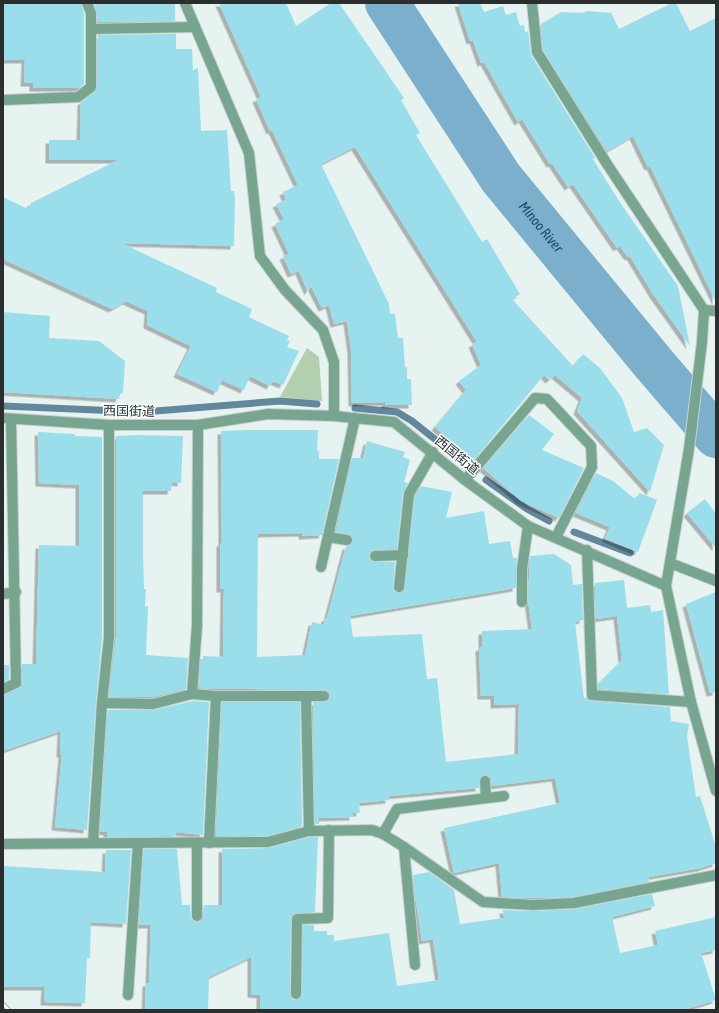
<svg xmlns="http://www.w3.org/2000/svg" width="719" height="1013" font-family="'Asap Condensed','Noto Sans JP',sans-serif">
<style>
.green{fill:#b4cfb0}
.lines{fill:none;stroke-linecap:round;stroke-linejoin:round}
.stream{stroke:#63889d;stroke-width:7}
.river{stroke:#7bafcc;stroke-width:44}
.building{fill:#9bdeeb;filter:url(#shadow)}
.minor-casing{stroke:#c5d0ce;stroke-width:12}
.minor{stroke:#78a590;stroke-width:10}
.rail-casing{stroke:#878f8e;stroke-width:4.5}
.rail{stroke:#f8fffe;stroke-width:3;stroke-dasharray:9;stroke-linecap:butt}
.labels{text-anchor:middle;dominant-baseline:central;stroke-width:3;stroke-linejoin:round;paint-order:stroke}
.street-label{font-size:13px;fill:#2a2e2e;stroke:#f8fffe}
.water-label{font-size:14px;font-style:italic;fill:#0d4f6d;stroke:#f8fffe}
</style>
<defs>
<filter id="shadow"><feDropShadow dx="-3.5" dy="3.5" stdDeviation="0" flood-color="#0004"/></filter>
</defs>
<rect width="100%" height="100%" fill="#e7f3f1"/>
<polygon class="green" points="307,348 319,357 322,401 280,397"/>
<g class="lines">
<g class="stream">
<polyline points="3,406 143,412 280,401 317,404"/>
<polyline points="355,408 397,412 412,421 456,456"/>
<polyline points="486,480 527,509 549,521"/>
<polyline points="574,532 630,553"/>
</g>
<path class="river" id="s1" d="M387,3L501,178L654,364L716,436"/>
</g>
<g class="building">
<polygon points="3,3 81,3 84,14 84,84 79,88 33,88 33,83 24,83 25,60 3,60"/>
<polygon points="94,3 175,3 175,21 98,22 97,13"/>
<polygon points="219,3 286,3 296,26 331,3 339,3 404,98 401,100 420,133 416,135 482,242 487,239 520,294 512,299 573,366 583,354 600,368 622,398 634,432 647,428 664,445 650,492 577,411 582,398 555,375 549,380 544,375 474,460 435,427 466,390 459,381 481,365 472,344 477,342 355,147 321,164 389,304 390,314 395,314 398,338 403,338 405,367 407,367 407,379 411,379 412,405 385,405 385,402 352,403 351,350 347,321 334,324 329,305 322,308 311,286 308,292 299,271 291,274 283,256 289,254 275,224 284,219 276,204 286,200 283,192 298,185 272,130 270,131 256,99 261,97"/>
<polygon points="458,3 480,3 484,12 503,6 506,15 516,12 520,26 524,25 525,33 528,31 531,55 595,158 593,159 619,201 678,286 690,346 653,294 630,256 628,257 620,246 617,248 573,184 568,187 552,163 550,164 522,119 518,122 484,62 481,63 473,40 470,41"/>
<polygon points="672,3 676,3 690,31 716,18 716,302 650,166 648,167 633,136 607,151 543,50 541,24 561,12 583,13 587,11 611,13 619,29"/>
<polygon points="176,34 176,49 192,49 193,70 198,68 201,131 227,130 231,191 234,191 235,197 234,246 121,243 217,288 216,292 252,309 249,317 289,336 287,340 290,341 287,347 299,351 283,385 273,381 270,386 250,376 244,390 222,380 217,392 177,374 191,346 147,325 148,311 126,301 112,309 3,259 3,197 28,209 31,203 118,160 49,160 49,140 80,140 81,102 95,92 97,87 98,35"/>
<polygon points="3,312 50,316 49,338 99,341 125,361 123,393 120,394 119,399 3,392"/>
<polygon points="529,415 554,434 542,450 584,468 559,518 521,501 483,468"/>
<polygon points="248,430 318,430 317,451 319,451 319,459 339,459 322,535 302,536 302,533 258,534 257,657 305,655 312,622 324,625 325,618 327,618 346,546 350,546 353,541 351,535 336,532 352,458 363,458 367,441 405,452 403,457 410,460 404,482 408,483 403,493 397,549 374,550 371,551 369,556 370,560 375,562 395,562 393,586 395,592 401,593 405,588 415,496 421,486 452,492 446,518 484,511 489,544 510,541 513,558 517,558 516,588 350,616 353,637 422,634 427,679 437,678 446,762 518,754 519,704 494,705 494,696 481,696 479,648 482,647 482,631 532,629 528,600 530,556 554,554 571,565 573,585 582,584 583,620 575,622 584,699 586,697 592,701 670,707 671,721 689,724 687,736 696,797 700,796 716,847 716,863 701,868 648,877 649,882 573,897 533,898 502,897 499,863 454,873 444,828 560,803 555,778 492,786 491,778 484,775 479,778 479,788 388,796 389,800 359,803 360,813 353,813 353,817 319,818 319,824 315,824 313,702 328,701 330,696 329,692 324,690 199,688 201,659 203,659 203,656 223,657 224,589 220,589 220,543 222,543 221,431"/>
<polygon points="38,432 75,434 75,436 102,437 102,637 96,703 87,830 55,827 62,754 60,754 61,731 3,751 3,695 22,686 22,664 36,664 39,545 79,546 79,485 39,483"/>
<polygon points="137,435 183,436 181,483 172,482 171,491 143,491 143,549 144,589 146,589 145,606 148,606 146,655 188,658 186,689 152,697 109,697 116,637 116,436"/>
<polygon points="596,473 613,481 635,499 640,493 657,500 638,552 605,538 610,527 576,513"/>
<polygon points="705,499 716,514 716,548 687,513"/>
<polygon points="624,580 627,608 650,605 651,612 663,610 669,694 598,689 598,684 622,660 617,616 596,619 595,583"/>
<polygon points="716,592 716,692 710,693 686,604"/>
<polygon points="3,665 9,665 9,679 3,682"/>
<polygon points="193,701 209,702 203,835 176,832 176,836 107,837 107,832 100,831 108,710 153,710"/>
<polygon points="222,702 300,702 302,826 267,836 216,836"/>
<polygon points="310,837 318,837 315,912 296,913 292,915 291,919 290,994 293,1000 299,999 302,994 303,925 314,925 314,931 327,931 327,935 334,935 334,941 389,933 397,986 439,980 433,939 422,941 415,895 413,875 429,872 454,890 460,924 504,918 503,910 533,911 574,909 652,894 655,906 612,917 620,953 658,945 655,931 716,917 716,950 701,953 716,1000 683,1010 260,1010 260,995 251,994 251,957 209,977 208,1010 145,1010 146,983 149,983 151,925 139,925 144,849 177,849 182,905 190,905 191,919 197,922 203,919 204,905 222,905 222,849 268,848"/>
<polygon points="106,850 131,850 126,924 91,922 90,958 87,958 85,1003 44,1002 45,987 3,987 3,866 105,872"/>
</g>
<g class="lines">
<defs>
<g id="minor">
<polyline points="87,3 91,13 91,29 195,27"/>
<polyline points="185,3 249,153 260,256 285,290 323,330 334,362 334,416"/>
<polyline points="532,3 537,52 607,164 704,310 702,342 689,449 666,586 691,702 716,791"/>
<polyline points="3,100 78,97 91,87 91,29"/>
<polyline points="704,310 716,311"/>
<polyline points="3,418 109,425 198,425 268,414 334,416 394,422 465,480 528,526 666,586"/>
<polyline points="198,425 197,625 192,694 216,696 209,843"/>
<polyline points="465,480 535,398 547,399 591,446 592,467 556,537"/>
<polyline points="328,537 347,540"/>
<polyline points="587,550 592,695 691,702"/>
<polyline points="375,556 403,555"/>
<polyline points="670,563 716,581"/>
<polyline points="321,567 355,418"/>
<polyline points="399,587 409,494 433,452"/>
<polyline points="3,594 16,592"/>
<polyline points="522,602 522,569 528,526"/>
<polyline points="3,689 16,683 11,419"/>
<polyline points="216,696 306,696 309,831"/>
<polyline points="306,696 324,696"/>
<polyline points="102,703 153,704 192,694"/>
<polyline points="485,781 486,798"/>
<polyline points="383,834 397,809 504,796"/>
<polyline points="93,843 102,703 109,637 109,425"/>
<polyline points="197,843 197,916"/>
<polyline points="3,844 268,842 309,831 372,830 383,834 404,847 483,902 533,905 574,903 716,875"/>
<polyline points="404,847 415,965"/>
<polyline points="296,994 297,919 328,918 329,830"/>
<polyline points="128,995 138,843"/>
</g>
</defs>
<use href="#minor" class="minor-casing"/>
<use href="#minor" class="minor"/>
<defs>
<polyline id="rail" points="3,1004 9,1010"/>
</defs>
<use href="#rail" class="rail-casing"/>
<use href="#rail" class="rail"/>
</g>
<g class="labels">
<g class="street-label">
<text transform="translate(129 411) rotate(1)">西国街道</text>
<text transform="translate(457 455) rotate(39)">西国街道</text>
</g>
<g class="water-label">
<text stroke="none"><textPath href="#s1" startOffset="272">Minoo River</textPath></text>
</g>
</g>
<rect width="719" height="1013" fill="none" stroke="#2a2e2e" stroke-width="8"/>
</svg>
